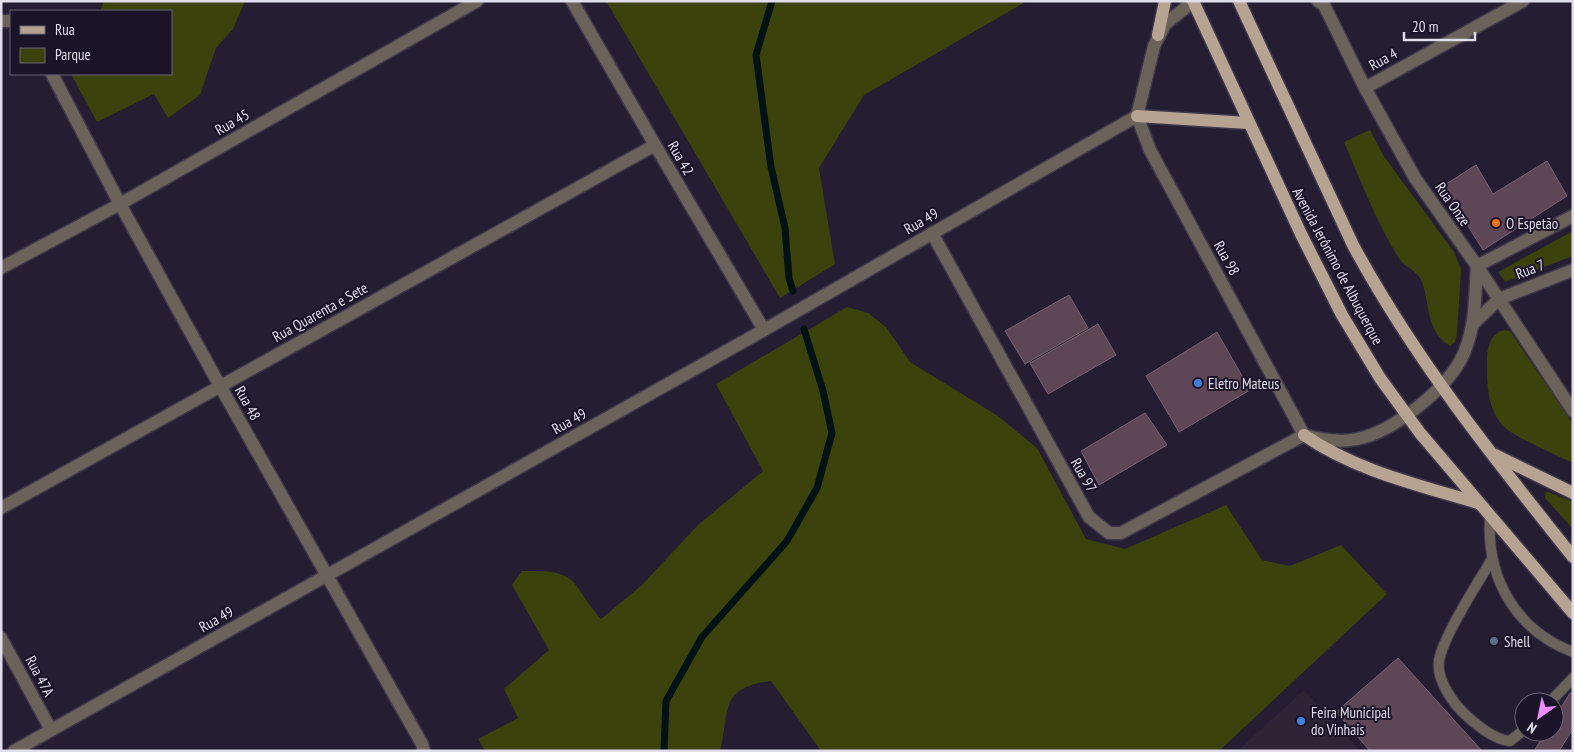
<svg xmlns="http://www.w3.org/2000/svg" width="1574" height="752" font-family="'PT Sans Narrow',sans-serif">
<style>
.commercial{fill:#2d2535}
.green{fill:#3b420c}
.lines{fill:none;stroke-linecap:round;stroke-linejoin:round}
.stream{stroke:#021113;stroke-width:7}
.building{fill:#5d4757;stroke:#765f70}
.service-casing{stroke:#3f384c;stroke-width:12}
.minor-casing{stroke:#3f384c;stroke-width:15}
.tertiary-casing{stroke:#3f384c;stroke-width:15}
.primary-casing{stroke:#3f384c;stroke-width:15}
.service{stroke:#6b625a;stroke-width:10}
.minor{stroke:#6b625a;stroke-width:12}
.tertiary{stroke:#6b625a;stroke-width:12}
.primary{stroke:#b6a392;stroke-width:12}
.food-dot{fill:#e8710a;stroke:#1b1428;stroke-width:2}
.shop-dot{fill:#3f7fe0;stroke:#1b1428;stroke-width:2}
.service-dot{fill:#5c6f8a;stroke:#1b1428;stroke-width:2}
.labels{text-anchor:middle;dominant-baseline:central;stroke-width:4;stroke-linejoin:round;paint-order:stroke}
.street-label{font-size:15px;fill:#e2ddec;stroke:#1b1428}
.poi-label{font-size:15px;fill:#e2ddec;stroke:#1b1428;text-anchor:start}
</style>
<rect width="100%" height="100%" fill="#251d32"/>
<polygon class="commercial" points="1304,690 1360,751 1237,751"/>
<g class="green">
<polygon points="104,1 245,1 233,29 216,48 200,95 168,118 154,94 97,122 71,74 171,74 171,11 100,11"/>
<polygon points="606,1 1027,1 864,95 819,168 835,264 780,298"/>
<path d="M1370,130L1383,155L1454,252L1461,269L1457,335L1455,342L1450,346C1423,330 1431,297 1420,278C1414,268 1403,267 1398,257C1376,221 1361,182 1344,142Z"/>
<polygon points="1573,231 1573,256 1505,282 1498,272"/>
<path d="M847,307L868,313L886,327L910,362L998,416L1037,448L1086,539L1125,549L1226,505L1262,560L1290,566L1341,545L1387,594L1219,751H821L771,681C718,688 731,710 720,751H485L478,739L518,718L504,689L549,650L512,585L522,571C581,570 568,580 601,619L642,585L698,525L763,471L716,384Z"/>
<path d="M1504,330L1510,331L1573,424V463C1558,456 1513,436 1504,427C1486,408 1487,381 1487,357C1488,345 1491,334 1504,330Z"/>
<polygon points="1546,491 1573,502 1573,529 1545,498"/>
</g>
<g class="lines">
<g class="stream">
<polyline points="772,1 756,55 771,167 785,228 789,278 793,291"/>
<polyline points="664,751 666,701 702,637 787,541 817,488 832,433 823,391 804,329"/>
</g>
</g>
<g class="building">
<polygon points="1547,161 1567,196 1483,250 1443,186 1476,165 1493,194"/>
<polygon points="1069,295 1088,328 1025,364 1005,331"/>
<polygon points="1098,324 1116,355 1048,394 1030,363"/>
<polygon points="1217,332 1250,390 1179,432 1146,376"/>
<polygon points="1145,413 1167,445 1099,485 1081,451"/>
<polygon points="1398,658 1482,751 1370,751 1336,712"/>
<polygon points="1570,693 1573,694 1573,729 1559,751 1534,751 1546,732 1554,732 1554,719"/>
</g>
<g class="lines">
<defs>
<g id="service">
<path d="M1490,517C1486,577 1515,630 1573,652"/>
<path d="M1492,559C1478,583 1443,636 1439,661C1436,680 1454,705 1468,717C1478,726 1496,740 1510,741L1524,730"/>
<polyline points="1550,702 1573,678"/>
</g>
<g id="minor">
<polyline points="572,1 655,145"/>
<polyline points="1,21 11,21"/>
<polyline points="52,74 120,204 220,386 422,744 424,751"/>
<polyline points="1365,88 1523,1"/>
<polyline points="932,233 1089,517 1109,533 1121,533 1304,435"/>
<polyline points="1,268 120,204 477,1"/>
<polyline points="1,638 51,730"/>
</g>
<g id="tertiary">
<path d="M1194,1L1165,24L1154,46L1137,116L1150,150L1304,435C1322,440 1339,443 1357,439C1393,432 1450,387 1464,353C1476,325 1475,295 1477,266"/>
<polyline points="1318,1 1324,5 1365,88 1415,178 1477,266 1573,411"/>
<polyline points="1477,266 1573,216"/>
<polyline points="1473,324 1499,299 1573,270"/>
<polyline points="1,508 655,145 764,330"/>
<polyline points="14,751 764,330 1137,116"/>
</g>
<g id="primary">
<polyline points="1193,1 1301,234 1342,315 1380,378 1420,433 1573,613"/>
<path d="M1239,1L1353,245C1414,358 1493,457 1573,557"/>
<polyline points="1158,35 1165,1"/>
<polyline points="1137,116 1248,123"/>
<path d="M1304,435C1356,471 1419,485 1478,503"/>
<polyline points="1495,455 1573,493"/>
</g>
</defs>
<use href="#service" class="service-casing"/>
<use href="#minor" class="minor-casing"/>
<use href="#tertiary" class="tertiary-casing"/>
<use href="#primary" class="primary-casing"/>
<use href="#service" class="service"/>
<use href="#minor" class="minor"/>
<use href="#tertiary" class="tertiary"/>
<use href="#primary" class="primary"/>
</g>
<circle class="food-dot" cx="1496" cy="223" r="5"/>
<g class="shop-dot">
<circle cx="1198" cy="383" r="5"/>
<circle cx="1301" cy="721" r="5"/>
</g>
<circle class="service-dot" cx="1494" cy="641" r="5"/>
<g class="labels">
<g class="street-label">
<text transform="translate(1383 59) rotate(-29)">Rua 4</text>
<text transform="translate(232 122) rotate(-30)">Rua 45</text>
<text transform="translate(681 158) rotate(60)">Rua 42</text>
<text transform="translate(1453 204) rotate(55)">Rua Onze</text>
<text transform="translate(921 221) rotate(-30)">Rua 49</text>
<text transform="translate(1227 258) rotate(61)">Rua 98</text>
<text transform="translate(1338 266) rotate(62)">Avenida Jerônimo de Albuquerque</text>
<text transform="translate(1530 269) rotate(-21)">Rua 7</text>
<text transform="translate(320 312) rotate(-29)">Rua Quarenta e Sete</text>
<text transform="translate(248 403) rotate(61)">Rua 48</text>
<text transform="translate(569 421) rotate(-29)">Rua 49</text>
<text transform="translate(1084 475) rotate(60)">Rua 97</text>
<text transform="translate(216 619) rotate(-29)">Rua 49</text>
<text transform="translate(40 676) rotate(62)">Rua 47A</text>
</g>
<g class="poi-label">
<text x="1506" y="223">O Espetão</text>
<text x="1208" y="383">Eletro Mateus</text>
<text x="1504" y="641">Shell</text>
<text x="1311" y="712">Feira Municipal<tspan x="1311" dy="17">do Vinhais</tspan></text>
</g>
</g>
<rect width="1574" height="752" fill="none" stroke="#e2ddec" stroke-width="5"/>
<rect x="10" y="10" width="162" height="65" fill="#1b1428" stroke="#6b6476"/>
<rect x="20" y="26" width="25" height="8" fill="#b6a392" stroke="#6b6476"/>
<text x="55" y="35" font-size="15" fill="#e2ddec">Rua</text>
<rect x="20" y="48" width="25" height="15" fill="#3b420c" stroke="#6b6476"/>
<text x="55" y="60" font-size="15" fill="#e2ddec">Parque</text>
<g transform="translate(1539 717) rotate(213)"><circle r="24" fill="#1b1428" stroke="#6b6476"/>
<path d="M0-4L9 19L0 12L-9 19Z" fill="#eb8dfc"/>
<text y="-8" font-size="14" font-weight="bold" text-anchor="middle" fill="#e2ddec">N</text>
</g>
<path d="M1404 32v8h71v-8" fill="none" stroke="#e2ddec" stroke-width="2.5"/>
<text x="1412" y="32" font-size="15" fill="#e2ddec" stroke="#1b1428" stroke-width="4" paint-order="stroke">20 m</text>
</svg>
